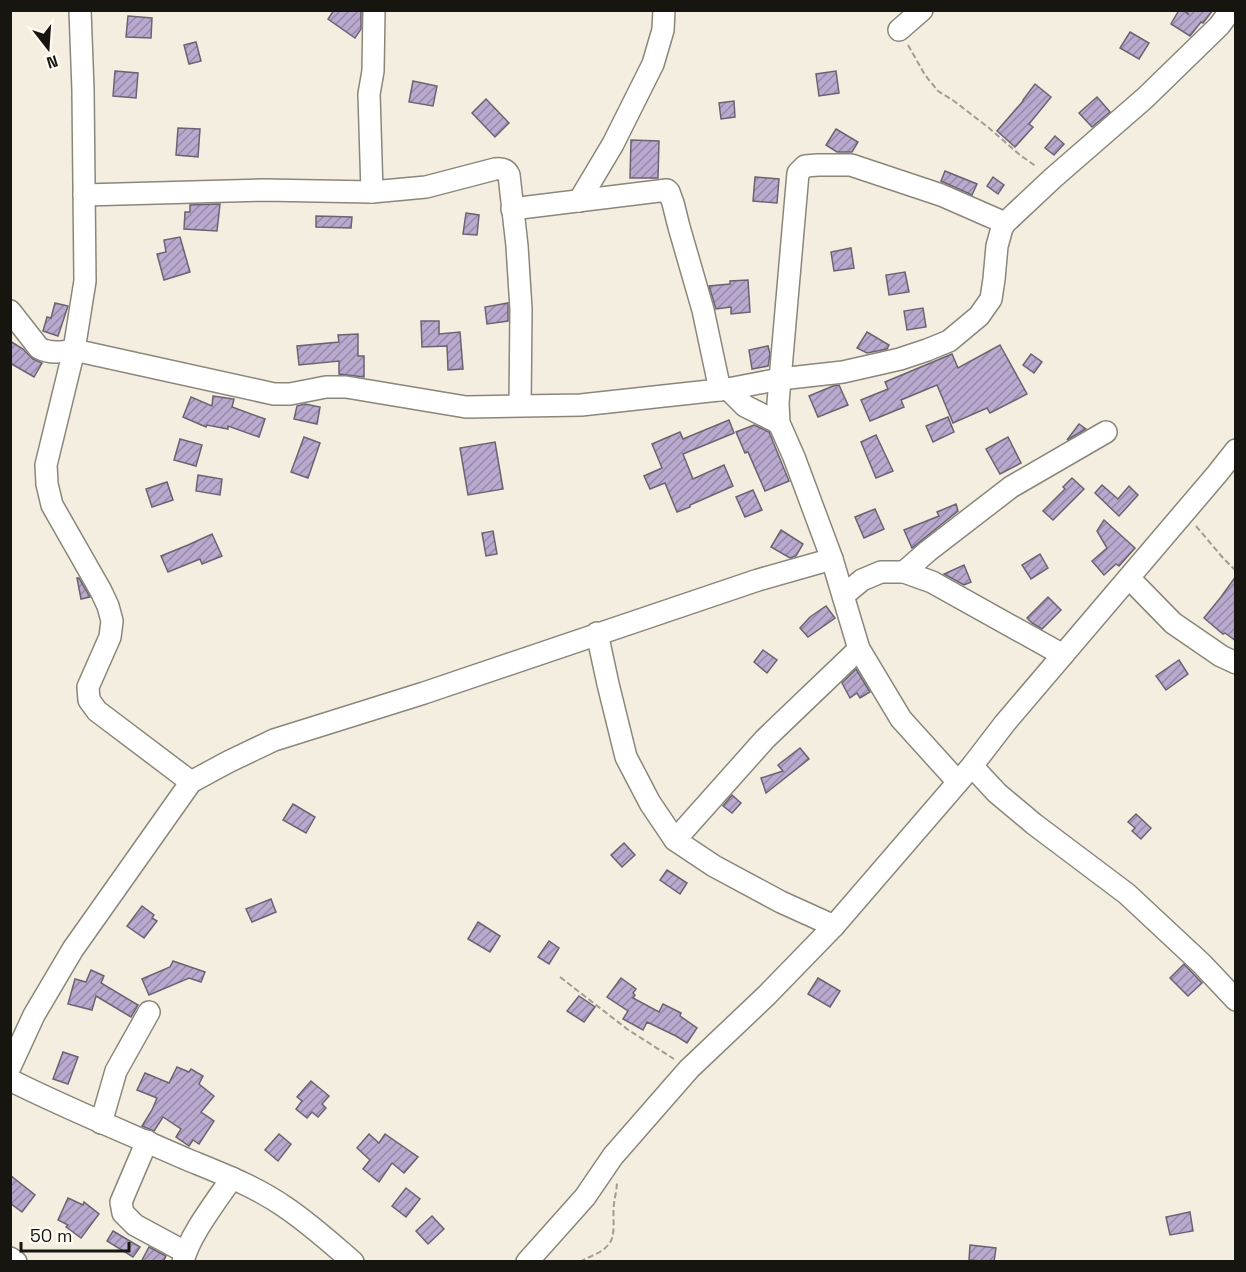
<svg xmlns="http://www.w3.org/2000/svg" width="1246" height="1272" font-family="'Space Grotesk',sans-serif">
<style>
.building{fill:url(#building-hatch);stroke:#696470;stroke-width:1.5}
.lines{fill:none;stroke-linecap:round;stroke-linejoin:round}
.minor-casing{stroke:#8b867a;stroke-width:24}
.path{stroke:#a19c92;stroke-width:2;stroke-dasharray:6 3;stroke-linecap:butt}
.minor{stroke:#fff;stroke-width:21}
</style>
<defs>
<pattern id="building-hatch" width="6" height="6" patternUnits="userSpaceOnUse" patternTransform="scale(1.5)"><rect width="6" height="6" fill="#baa9cf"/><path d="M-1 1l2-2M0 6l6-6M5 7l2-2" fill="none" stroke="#9688a7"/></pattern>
</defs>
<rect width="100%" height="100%" fill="#f4eee0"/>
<g class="building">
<polygon points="334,10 361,11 361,29 355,38 328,19"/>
<polygon points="1179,10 1183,10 1189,15 1185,10 1213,10 1203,23 1201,22 1190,36 1171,24"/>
<polygon points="128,16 152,18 151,38 126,37"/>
<polygon points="1130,32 1149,43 1139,59 1120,48"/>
<polygon points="196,42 201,61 189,64 184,45"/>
<polygon points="115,71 138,73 136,98 113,96"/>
<polygon points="836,71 839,93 819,96 816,74"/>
<polygon points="413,81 437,86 433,106 409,102"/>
<polygon points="1035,84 1051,97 1029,124 1033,127 1015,147 997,131 1023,101 1023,100"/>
<polygon points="1097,97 1110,112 1092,127 1079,113"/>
<polygon points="486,99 509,123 495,137 472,113"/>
<polygon points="734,101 735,117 721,119 719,103"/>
<polygon points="178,128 200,129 198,157 176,155"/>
<polygon points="836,129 858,142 852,152 837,152 826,145"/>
<polygon points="1055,136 1064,144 1054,155 1045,148"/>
<polygon points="631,140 659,141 658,178 630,178"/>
<polygon points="945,171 977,184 972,195 941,181"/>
<polygon points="755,177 779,179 777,203 753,201"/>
<polygon points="993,177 1004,185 998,194 987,186"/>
<polygon points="220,204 217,231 184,229 185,212 190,212 190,205"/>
<polygon points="466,213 479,215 477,235 463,234"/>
<polygon points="316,216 352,217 351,228 316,227"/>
<polygon points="180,237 190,272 164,280 157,254 166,252 164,240"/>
<polygon points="851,248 854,268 834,271 831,252"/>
<polygon points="905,272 909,292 889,295 886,275"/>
<polygon points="748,280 750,312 731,314 731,307 716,309 709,286 730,284 730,281"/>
<polygon points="55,303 68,306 58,336 43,331 47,317 51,318"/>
<polygon points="508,303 508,321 487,324 485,307"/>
<polygon points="923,308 926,327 907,330 904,311"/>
<polygon points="421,321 439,321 439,334 460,332 463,369 448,370 447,346 422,347"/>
<polygon points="867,332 889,345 887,349 867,353 857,348"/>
<polygon points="358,334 358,356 364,356 364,377 339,374 339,361 299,365 297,346 339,342 338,335"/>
<polygon points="10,341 23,349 33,359 42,363 34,377 10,363"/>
<polygon points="1000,345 1027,394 990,413 987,408 953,423 937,385 901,400 904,407 870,421 861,400 888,389 885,382 952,354 958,368"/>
<polygon points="768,346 770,354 768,366 752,369 749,350"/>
<polygon points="1031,354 1042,362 1034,373 1023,365"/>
<polygon points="839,385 848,405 818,417 809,396 833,386"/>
<polygon points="213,396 234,399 232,407 265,419 259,437 228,426 228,429 207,425 206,427 183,417 191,397 212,406"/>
<polygon points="305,404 320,407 317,424 294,419 297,406"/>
<polygon points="948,417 954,432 933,442 926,426"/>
<polygon points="729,420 734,433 683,454 693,479 724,465 733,486 690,505 690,507 677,512 665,483 650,489 644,476 662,468 652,444 680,432 683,439"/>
<polygon points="1079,424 1086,429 1067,440"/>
<polygon points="754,425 769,432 789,481 765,491 748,452 745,453 736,432"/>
<polygon points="876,435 893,471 876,478 861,442"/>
<polygon points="304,437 320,443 308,478 291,472"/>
<polygon points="1008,437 1021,463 1000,474 986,449"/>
<polygon points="180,439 202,445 196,466 174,460"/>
<polygon points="495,442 503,489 468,495 460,448"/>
<polygon points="198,475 222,479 220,495 196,491"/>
<polygon points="1072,478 1084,489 1053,520 1043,511 1065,489 1063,487"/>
<polygon points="167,482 173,500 152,507 146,489"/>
<polygon points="1102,485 1118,499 1129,486 1138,495 1119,516 1095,493"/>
<polygon points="753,490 762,510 745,517 736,497"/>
<polygon points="956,504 958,511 912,548 904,530 939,516 937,512"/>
<polygon points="875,509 884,529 864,538 855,517"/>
<polygon points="1104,520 1135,548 1119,566 1116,564 1104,575 1092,561 1107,548 1097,531"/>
<polygon points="781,530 803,544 796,556 790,558 771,547"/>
<polygon points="493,531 497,554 486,556 482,533"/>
<polygon points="212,534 222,556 202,564 200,559 168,572 161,556 188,545"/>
<polygon points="1040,554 1048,568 1031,579 1022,565"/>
<polygon points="964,565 971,582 964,585 944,574"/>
<polygon points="1236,576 1236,641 1225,633 1223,634 1204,618 1221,597"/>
<polygon points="77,578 79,578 90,597 81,599"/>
<polygon points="1048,597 1061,610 1042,629 1032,623 1027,618"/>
<polygon points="826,606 835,618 808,637 800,628 810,617"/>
<polygon points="763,650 777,660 767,673 754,662"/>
<polygon points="1179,660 1188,674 1166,690 1156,676"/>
<polygon points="856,669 870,692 860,698 857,693 850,698 842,683"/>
<polygon points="800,748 809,759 766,793 761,778 783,771 778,765"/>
<polygon points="732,795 741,803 732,813 723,806"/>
<polygon points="293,804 315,817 306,833 283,820"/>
<polygon points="1136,814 1151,828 1141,839 1132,831 1135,828 1128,822"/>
<polygon points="624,843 635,855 622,867 611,855"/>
<polygon points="667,870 687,883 680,894 660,880"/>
<polygon points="271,899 276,912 252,922 246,909"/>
<polygon points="142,906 154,915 152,918 157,921 144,938 127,926"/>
<polygon points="478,922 500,936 490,952 468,939"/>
<polygon points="549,941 559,948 549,964 538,957"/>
<polygon points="173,961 205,972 201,982 189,978 149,995 142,979 170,967"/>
<polygon points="1184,964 1202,983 1188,996 1170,978"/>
<polygon points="91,970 104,976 101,983 138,1005 131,1017 96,996 92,1010 68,1004 75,979 86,982"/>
<polygon points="621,978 636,989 633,993 635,995 633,998 659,1012 663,1004 681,1013 680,1016 697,1028 687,1043 676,1036 647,1022 643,1030 623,1019 628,1011 607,997"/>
<polygon points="818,978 840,991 830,1007 808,994"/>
<polygon points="579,996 595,1007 584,1022 567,1011"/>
<polygon points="63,1052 78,1057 68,1084 53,1079"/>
<polygon points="177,1067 189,1072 191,1069 203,1076 199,1084 214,1096 201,1112 214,1121 199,1144 193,1140 189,1146 176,1137 181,1129 163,1117 154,1131 142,1126 152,1110 157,1098 137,1090 145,1073 169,1083"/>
<polygon points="311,1081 329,1096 322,1104 326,1108 318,1117 312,1112 307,1118 296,1109 302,1101 297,1097"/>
<polygon points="279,1134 291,1144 278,1161 265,1150"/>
<polygon points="369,1134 379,1143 385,1134 418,1157 404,1173 392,1163 379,1182 363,1169 370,1160 357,1148"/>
<polygon points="10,1175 35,1195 22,1212 10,1203"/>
<polygon points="406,1188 420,1199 406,1217 392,1206"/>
<polygon points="68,1198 83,1205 84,1202 99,1214 81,1238 66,1227 68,1225 58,1220"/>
<polygon points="1190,1212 1193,1231 1170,1235 1166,1217"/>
<polygon points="432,1216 444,1229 428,1244 416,1231"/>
<polygon points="113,1231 140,1247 133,1257 107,1241"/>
<polygon points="970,1245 996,1248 994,1262 969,1260"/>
<polygon points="149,1247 166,1256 163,1262 141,1262"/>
</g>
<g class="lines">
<defs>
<g id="minor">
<polyline points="80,10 83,90 85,281 74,350 46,465 47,484 52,505 101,591 108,606 112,621 110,637 88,687 89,700 97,711 191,782"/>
<polyline points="899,30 922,10"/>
<polyline points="372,192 369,94 373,71 374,10"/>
<path d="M84,195L264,190L372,192L426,187L495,169C502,168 506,169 509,175L517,246L521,309L520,405"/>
<polyline points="579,201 613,144 653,64 663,30 664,10"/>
<polyline points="512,209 667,190 669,192 673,203 679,227 703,310 720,390"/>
<path d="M10,311L39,348C50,354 62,352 74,350L274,394H290L326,387H346L466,407L581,405L728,389L780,379L843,372L900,359L927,350L949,341L979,316L991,299L994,279L997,246L1002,228L1005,223L1053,178L1145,98L1219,26L1231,10"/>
<polyline points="728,389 745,406 779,423"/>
<polyline points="904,572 928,551 1011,487 1106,432"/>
<polyline points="1129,578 1173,623 1221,656 1236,663"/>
<polyline points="844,595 862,580 881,572 904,572 932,582 1063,655"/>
<polyline points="597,633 608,684 626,757 650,803 675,840 714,866 781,902 834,926"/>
<polyline points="972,766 997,793 1034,824 1127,894 1202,964 1236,1000"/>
<polyline points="958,782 901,719 859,649 832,559 794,457 779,423 778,403 798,173 805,166 818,165 851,165 941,195 1005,223"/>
<polyline points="675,840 765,739 859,649"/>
<polyline points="10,1067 34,1015 73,949 191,782 228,762 274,740 424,693 758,580 832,559"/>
<path d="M10,1080C68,1109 127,1133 186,1159C220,1173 255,1186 285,1207C309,1223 331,1243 353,1262"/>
<polyline points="101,1123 116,1071 149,1012"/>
<polyline points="147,1141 121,1202 123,1213 135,1225 185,1252"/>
<polyline points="10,1258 16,1262"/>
<path d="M183,1262C188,1237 217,1200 232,1178"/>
<polyline points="527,1262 585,1197 613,1156 689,1069 767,995 834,926 972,766 1005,723 1217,474 1236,450"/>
</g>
</defs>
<use href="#minor" class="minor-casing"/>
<g class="path">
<polyline points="908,45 925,75 938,91 954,101 989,128 1020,155 1037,167"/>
<polyline points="1196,526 1223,558 1236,571"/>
<polyline points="560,977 627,1029 674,1059"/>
<path d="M580,1262C589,1256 601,1254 608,1245C617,1236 612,1216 614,1204C615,1196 617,1189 617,1181"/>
</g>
<use href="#minor" class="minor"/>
</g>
<rect width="1246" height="1272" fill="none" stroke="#171510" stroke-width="24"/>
<g transform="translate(48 48) rotate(163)" stroke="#fffbf3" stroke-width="4.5" paint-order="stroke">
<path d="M0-4.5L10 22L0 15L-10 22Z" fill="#171510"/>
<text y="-9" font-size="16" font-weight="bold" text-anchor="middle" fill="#171510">N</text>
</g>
<path d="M21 1242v9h108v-9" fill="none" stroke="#171510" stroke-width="3"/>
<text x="30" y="1242" font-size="18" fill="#171510" stroke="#fffbf3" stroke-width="4.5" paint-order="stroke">50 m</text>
</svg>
